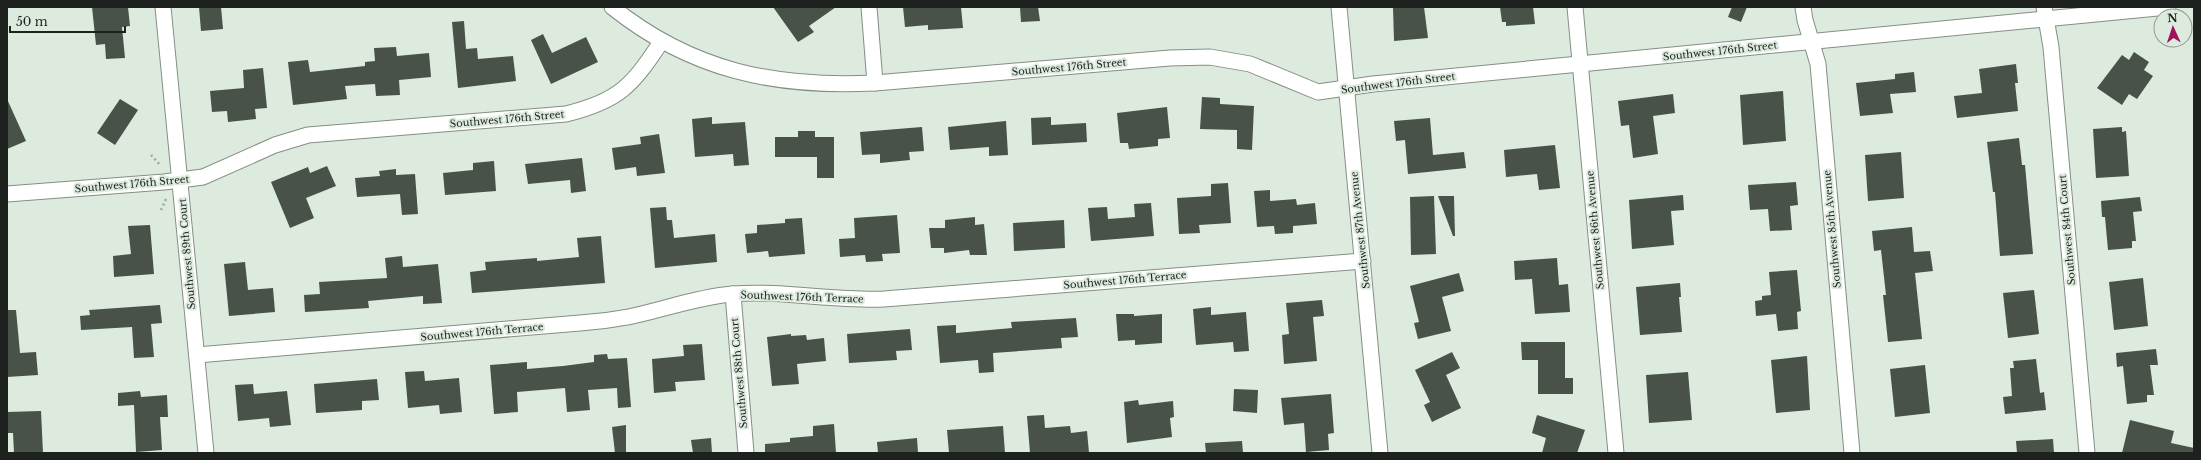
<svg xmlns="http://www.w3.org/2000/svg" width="2201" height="460" font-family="'Libre Baskerville',serif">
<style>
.building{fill:#485248}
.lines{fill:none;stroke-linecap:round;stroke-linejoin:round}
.minor-casing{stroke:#838f84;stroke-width:17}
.path{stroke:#9faaa0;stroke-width:2.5;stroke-dasharray:2 3;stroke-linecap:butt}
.minor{stroke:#fff;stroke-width:15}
.labels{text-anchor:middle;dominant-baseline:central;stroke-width:4;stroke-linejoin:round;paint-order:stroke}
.street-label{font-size:10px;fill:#1d221e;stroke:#ddeade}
</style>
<rect width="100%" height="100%" fill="#ddeade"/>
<g class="building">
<polygon points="92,7 128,7 130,26 122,27 125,58 106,59 105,44 96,45"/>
<polygon points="199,7 221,7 223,29 201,31"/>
<polygon points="773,7 836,7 809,26 814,32 798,42"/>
<polygon points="903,7 961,7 963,28 928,30 928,25 905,27"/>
<polygon points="1020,7 1038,7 1040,21 1021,22"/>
<polygon points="1393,7 1424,7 1428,38 1394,41"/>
<polygon points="1500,7 1533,7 1535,24 1506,26 1506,22 1502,22"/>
<polygon points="1732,7 1747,7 1741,22 1728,17"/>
<polygon points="464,21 466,49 477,48 478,59 513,56 516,81 458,88 452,22"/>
<polygon points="543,34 552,53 586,37 598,62 551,84 531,40"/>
<polygon points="396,47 397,56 429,53 431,77 399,80 400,95 376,96 375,84 345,86 347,99 293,105 288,62 308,60 310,72 365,66 365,62 375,61 374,48"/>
<polygon points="2134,52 2149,62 2144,70 2153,76 2137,99 2129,94 2122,105 2097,88 2122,55 2129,60"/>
<polygon points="2016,64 2018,83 2015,83 2018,111 1957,118 1954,96 1982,93 1979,69"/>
<polygon points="263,68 267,108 255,109 256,119 228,122 227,111 212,112 210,91 244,88 243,70"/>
<polygon points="1914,72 1916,92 1890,94 1893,113 1860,116 1856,83 1895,79 1895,74"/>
<polygon points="1783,91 1786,141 1743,145 1740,95"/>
<polygon points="1673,94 1675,113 1653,116 1658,154 1633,158 1629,125 1621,126 1618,101"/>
<polygon points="1202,97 1220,98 1220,104 1254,106 1252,150 1237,149 1237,130 1200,129"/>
<polygon points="7,99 26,141 7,149"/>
<polygon points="120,99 138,110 115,145 97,133"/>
<polygon points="1167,107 1170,138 1158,139 1158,146 1129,149 1128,143 1120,143 1117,113"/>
<polygon points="712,117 712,124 745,122 749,165 734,166 733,154 695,157 692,119"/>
<polygon points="1051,117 1051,125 1086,123 1087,142 1032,145 1031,118"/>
<polygon points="1430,118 1433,155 1464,152 1466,168 1408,174 1405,140 1396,141 1394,121"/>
<polygon points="1006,121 1008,155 989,156 989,147 950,150 948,127"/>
<polygon points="922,127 924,151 909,152 910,160 880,163 880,154 862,155 860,132"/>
<polygon points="2122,127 2122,132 2126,131 2129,176 2096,178 2093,129"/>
<polygon points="798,131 815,131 815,137 834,137 834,178 817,178 817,157 775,157 775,137 798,137"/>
<polygon points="659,134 665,173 637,176 636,167 615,170 612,148 641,144 640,137"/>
<polygon points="2019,138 2022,165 2025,165 2033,254 2000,256 1995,192 1993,192 1987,142"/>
<polygon points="1555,145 1560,188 1539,190 1537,174 1506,177 1504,150"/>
<polygon points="1901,152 1904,198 1868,201 1865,155"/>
<polygon points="582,158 586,191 571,193 570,180 528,184 525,164"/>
<polygon points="494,161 496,191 445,195 443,173 473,170 473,163"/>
<polygon points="327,166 336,186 306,198 314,218 290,228 271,182 308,167 310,173"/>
<polygon points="396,169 396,175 415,174 418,214 402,215 400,194 357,197 355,178 380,176 379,171"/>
<polygon points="1796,182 1798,205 1790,206 1792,230 1770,231 1768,209 1750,210 1748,185"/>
<polygon points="1228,183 1231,223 1199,225 1200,233 1179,234 1177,198 1211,196 1211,184"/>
<polygon points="1270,190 1270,201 1296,199 1297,205 1315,203 1317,224 1293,226 1293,233 1275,234 1274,226 1257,227 1254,191"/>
<polygon points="1683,195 1684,210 1671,211 1674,245 1632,249 1629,200"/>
<polygon points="1434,196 1436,254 1411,255 1410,197"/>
<polygon points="1438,196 1454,196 1455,236 1453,236"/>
<polygon points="2140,197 2142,211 2133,212 2136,241 2132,241 2132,248 2108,250 2105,217 2102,217 2101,201"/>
<polygon points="1151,203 1154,236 1091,241 1088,208 1107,207 1108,219 1135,217 1134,204"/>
<polygon points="666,207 667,220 672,220 674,238 715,234 717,262 655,268 650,208"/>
<polygon points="897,215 900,253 882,254 883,261 866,262 865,255 840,257 839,239 855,238 854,218"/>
<polygon points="975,217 975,225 984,224 987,255 970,255 969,250 944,253 944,248 931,248 929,228 945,228 945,220"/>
<polygon points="802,218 805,254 769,257 768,251 747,253 745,234 757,233 757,225 785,223 785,219"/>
<polygon points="1064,220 1065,248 1014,251 1013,223"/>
<polygon points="150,225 154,274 114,277 113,256 131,254 128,226"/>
<polygon points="1912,227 1914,252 1930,251 1933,271 1915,273 1922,339 1888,342 1883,295 1886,295 1881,250 1874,251 1872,231"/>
<polygon points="601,236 605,283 472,293 470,272 486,270 485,262 537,258 537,261 579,257 577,238"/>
<polygon points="402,256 403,267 438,264 442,303 423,304 423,296 368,301 369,308 305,312 304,295 320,294 319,282 387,278 385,258"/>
<polygon points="1557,258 1559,285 1568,284 1570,312 1535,314 1532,279 1515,280 1514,261"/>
<polygon points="245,262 248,290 273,288 275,312 229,316 224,264"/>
<polygon points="1797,270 1801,311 1797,312 1798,329 1778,331 1776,314 1756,316 1755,301 1762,300 1762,296 1771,295 1769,272"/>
<polygon points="1459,273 1464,291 1442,297 1451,331 1418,339 1414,323 1419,322 1410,286"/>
<polygon points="2143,278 2148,326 2114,330 2109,282"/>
<polygon points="1680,283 1681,297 1679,297 1682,332 1640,335 1636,287"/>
<polygon points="2034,290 2039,334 2008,338 2003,293"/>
<polygon points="1322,300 1324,316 1313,317 1317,361 1284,364 1282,335 1289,334 1286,303"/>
<polygon points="160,305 162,323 151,324 154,357 134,358 132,327 81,330 80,316 90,315 89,310"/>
<polygon points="1211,307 1211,315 1246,312 1249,351 1234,352 1233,342 1196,345 1193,309"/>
<polygon points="7,310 16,310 20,353 36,352 38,375 7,377"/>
<polygon points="1116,314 1134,314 1134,316 1162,314 1162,343 1135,345 1135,340 1118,341"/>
<polygon points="1076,318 1078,337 1061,338 1062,348 993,353 994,372 979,373 978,360 940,363 937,326 956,325 956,333 1012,328 1011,322"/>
<polygon points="910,329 912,350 896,351 897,360 849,363 847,334"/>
<polygon points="791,334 791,336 806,335 807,340 824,338 826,361 797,364 799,384 772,386 767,337"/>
<polygon points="1521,342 1565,342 1565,378 1573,378 1573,394 1538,394 1538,360 1522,360"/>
<polygon points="702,344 705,380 675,382 676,391 654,393 652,359 684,356 683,345"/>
<polygon points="2156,349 2158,365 2150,365 2154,395 2147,395 2147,402 2127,404 2123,366 2117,367 2116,353"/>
<polygon points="1452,352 1460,368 1446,375 1461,408 1432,422 1424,405 1430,402 1415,370"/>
<polygon points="607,354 608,359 627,358 631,407 618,408 617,388 588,390 590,410 567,412 565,388 517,392 518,412 494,414 490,365 527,362 527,369 563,366 594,362 594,355"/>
<polygon points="1807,356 1810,410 1776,413 1771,360"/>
<polygon points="2036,359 2040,393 2044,392 2046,410 2005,414 2003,397 2012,396 2010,368 2014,368 2013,361"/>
<polygon points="1925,365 1930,413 1895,417 1890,369"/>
<polygon points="424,371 425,381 459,378 462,412 440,414 439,405 408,408 405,372"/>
<polygon points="1688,372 1692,420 1649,423 1646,375"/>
<polygon points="377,379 379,400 362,401 362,410 316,413 314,384"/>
<polygon points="253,384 254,394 287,391 291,425 270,427 269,418 238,421 235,385"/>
<polygon points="1234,389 1258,390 1257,413 1233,411"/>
<polygon points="140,391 141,397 167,395 168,417 160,417 162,450 136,452 134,405 118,406 118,393"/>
<polygon points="1331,394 1334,433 1328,434 1329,450 1306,452 1304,423 1284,425 1281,398"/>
<polygon points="1138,400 1139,405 1173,401 1174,417 1170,418 1172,437 1127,443 1124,402"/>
<polygon points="41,411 43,453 14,453 13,433 7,433 7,412"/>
<polygon points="1044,415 1045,428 1070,426 1071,433 1087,431 1089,453 1030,453 1027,416"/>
<polygon points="1537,415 1585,430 1577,453 1542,453 1546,438 1532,433"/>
<polygon points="2130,420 2174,431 2171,443 2194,448 2194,453 2122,453"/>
<polygon points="834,424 836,453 765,453 765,444 790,442 790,438 813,436 813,426"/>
<polygon points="626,425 626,453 615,453 612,427"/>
<polygon points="1003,426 1005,453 949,453 947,430"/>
<polygon points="711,438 712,453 693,453 691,440"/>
<polygon points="917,438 918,453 878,453 877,442"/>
<polygon points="2053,439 2054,453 2017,453 2016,441"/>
<polygon points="1242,441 1243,453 1206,453 1205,443"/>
</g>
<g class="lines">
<defs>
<g id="minor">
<polyline points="163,7 206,453"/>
<path d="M612,7C692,71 775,88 875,83L1170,58L1210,57L1250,64L1318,92L1373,84L2168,7"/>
<polyline points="869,7 875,83"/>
<polyline points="1339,7 1380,453"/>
<polyline points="1575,7 1616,453"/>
<polyline points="1803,7 1805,20 1818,64 1852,453"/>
<polyline points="2044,7 2051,47 2087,453"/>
<path d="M7,194L164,182L203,177L275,145L308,135L566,114C619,101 632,86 661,42"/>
<polyline points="733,294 746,453"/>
<path d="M197,355L580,323C596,322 612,320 628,317C663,310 696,297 732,294C782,290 833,301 884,299L1363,261"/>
</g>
</defs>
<use href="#minor" class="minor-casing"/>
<g class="path">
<polyline points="151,155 161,166"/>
<polyline points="161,210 166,199"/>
</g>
<use href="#minor" class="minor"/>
</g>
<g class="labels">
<g class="street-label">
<text transform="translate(1720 51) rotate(-6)">Southwest 176th Street</text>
<text transform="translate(1069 67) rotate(-5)">Southwest 176th Street</text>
<text transform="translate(1398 83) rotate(-7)">Southwest 176th Street</text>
<text transform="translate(507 119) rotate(-5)">Southwest 176th Street</text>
<text transform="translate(132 184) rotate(-5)">Southwest 176th Street</text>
<text transform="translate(1832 229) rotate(-95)">Southwest 85th Avenue</text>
<text transform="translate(1360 230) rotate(-96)">Southwest 87th Avenue</text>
<text transform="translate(1595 230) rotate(-95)">Southwest 86th Avenue</text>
<text transform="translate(2067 230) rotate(-95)">Southwest 84th Court</text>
<text transform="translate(187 254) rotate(-95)">Southwest 89th Court</text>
<text transform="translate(1125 280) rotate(-5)">Southwest 176th Terrace</text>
<text transform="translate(802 297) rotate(2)">Southwest 176th Terrace</text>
<text transform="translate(482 332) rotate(-5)">Southwest 176th Terrace</text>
<text transform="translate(739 373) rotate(-95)">Southwest 88th Court</text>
</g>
</g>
<rect width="2201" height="460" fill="none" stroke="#1d221e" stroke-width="16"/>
<g transform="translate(2173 28) rotate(357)"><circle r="19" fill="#ddeade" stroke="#909a91"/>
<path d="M0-3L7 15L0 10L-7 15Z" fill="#a0115a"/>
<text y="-6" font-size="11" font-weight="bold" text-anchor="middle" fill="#1d221e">N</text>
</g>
<path d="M10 26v6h115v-6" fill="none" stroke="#1d221e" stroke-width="2"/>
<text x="16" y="26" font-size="12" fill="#1d221e" stroke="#ddeade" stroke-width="3" paint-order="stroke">50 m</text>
</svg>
